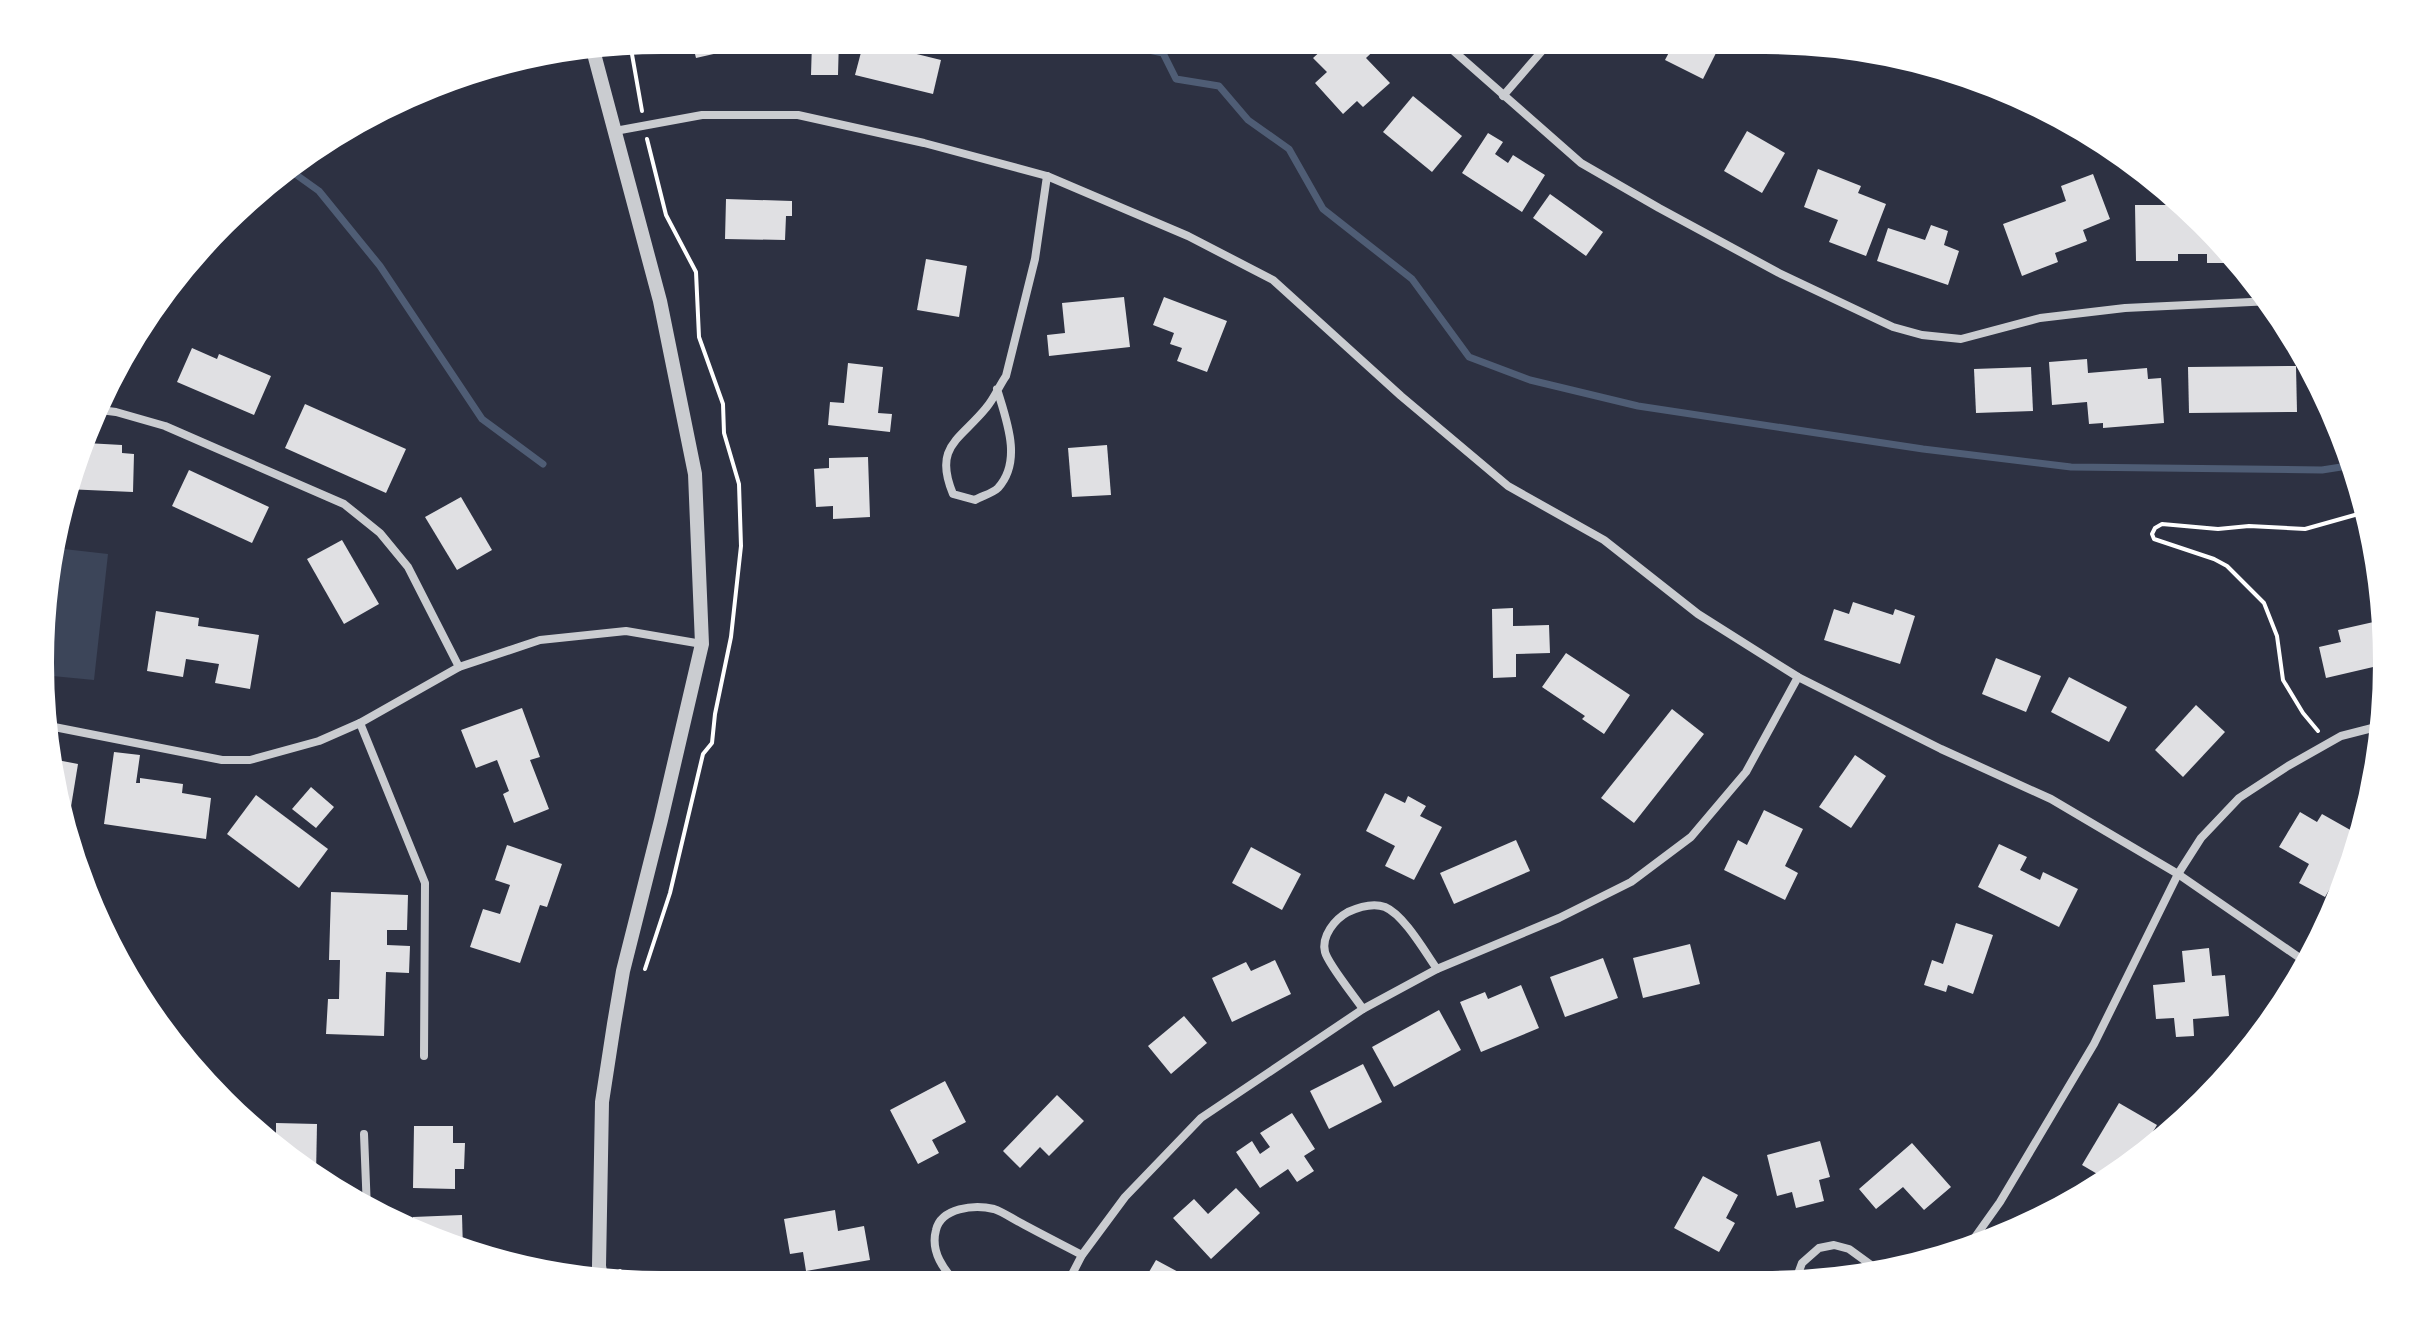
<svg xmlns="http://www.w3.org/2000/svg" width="2427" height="1325" font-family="'Golos Text',sans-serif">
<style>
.green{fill:#3c4559}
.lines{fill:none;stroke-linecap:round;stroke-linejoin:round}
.stream{stroke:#4f5d75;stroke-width:7}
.building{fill:#e0e0e3}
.path{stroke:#fff;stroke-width:4}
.minor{stroke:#caccd0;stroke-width:8}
.tertiary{stroke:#caccd0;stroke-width:14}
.rim{fill:none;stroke:#fff;stroke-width:4}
</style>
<rect width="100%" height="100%" fill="#2d3142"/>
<polygon class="green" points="55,548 108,554 94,680 42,675"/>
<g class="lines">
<g class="stream">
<polyline points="1115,39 1116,43 1163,53 1176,79 1219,86 1248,120 1289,149 1323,209 1412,279 1469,357 1530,380 1638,406 1923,449 2071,467 2322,470 2354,465"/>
<polyline points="284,166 319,191 380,266 482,419 543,464"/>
</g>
</g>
<g class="building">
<polygon points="691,38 738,38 740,48 696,58"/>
<polygon points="789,38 839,38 838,75 811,75 812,42 789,42"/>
<polygon points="1334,39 1381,39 1383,42 1366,58 1390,83 1363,107 1357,101 1343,114 1315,83 1327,72 1313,58"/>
<polygon points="1676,39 1723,39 1703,79 1665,60"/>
<polygon points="864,41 941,60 933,94 855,75"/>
<polygon points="1413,96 1462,136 1432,172 1383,132"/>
<polygon points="1747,131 1785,153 1762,193 1724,171"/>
<polygon points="1488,133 1503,142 1495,154 1508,163 1513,155 1545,175 1522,212 1462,173"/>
<polygon points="1818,169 1861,186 1858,193 1886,204 1866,256 1829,242 1838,220 1804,207"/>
<polygon points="2093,174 2110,219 2083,230 2087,241 2055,253 2058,262 2022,276 2003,224 2066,201 2061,186"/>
<polygon points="1550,194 1603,232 1586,256 1533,218"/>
<polygon points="726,199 792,201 792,216 786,216 785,240 725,239"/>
<polygon points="2135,205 2188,205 2241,263 2207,263 2207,254 2178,254 2178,261 2136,261"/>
<polygon points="1931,225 1948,231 1944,245 1959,251 1948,285 1877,261 1888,228 1925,240"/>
<polygon points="926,259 967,266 959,317 917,310"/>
<polygon points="1124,297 1130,347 1049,356 1047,335 1065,333 1062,303"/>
<polygon points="1164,297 1227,321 1207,372 1177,361 1182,348 1170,344 1174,333 1153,325"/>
<polygon points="192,348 217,359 219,354 271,376 254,415 177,382"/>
<polygon points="124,359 123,379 114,379"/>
<polygon points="2087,359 2088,373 2147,368 2148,379 2161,378 2164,423 2103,428 2103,423 2089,424 2087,402 2052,405 2049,362"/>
<polygon points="848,363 883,367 878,413 892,414 890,432 828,425 830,402 844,403"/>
<polygon points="2296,366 2297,412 2189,413 2188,367"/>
<polygon points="2031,367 2033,411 1976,413 1974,369"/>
<polygon points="305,404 406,449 386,493 285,448"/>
<polygon points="86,443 122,445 122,453 134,454 133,492 65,489"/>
<polygon points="1107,445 1111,495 1072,497 1068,448"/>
<polygon points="868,457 870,517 833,519 833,506 816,507 814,469 829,468 829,458"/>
<polygon points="189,470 269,507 252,543 172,506"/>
<polygon points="461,497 492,550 457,570 425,517"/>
<polygon points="342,540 379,604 344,624 307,559"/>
<polygon points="1853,602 1893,615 1895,609 1915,616 1900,664 1824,640 1834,609 1849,614"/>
<polygon points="1513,608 1513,626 1549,625 1550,653 1516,654 1516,677 1493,678 1492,609"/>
<polygon points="156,611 199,618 198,626 259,635 250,689 215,683 219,664 186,659 183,677 147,671"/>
<polygon points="2378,621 2386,664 2326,678 2319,647 2341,642 2338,630"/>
<polygon points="1566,653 1630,695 1604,734 1582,719 1585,716 1542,687"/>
<polygon points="1996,658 2041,676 2026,712 1982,694"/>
<polygon points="2069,677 2127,707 2109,742 2051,712"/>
<polygon points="2196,705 2225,732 2183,777 2155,750"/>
<polygon points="522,708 540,757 530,760 549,809 514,823 503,794 509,791 497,760 476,768 461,730"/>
<polygon points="1672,709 1704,734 1634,823 1601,798"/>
<polygon points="114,752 140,755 136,783 140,783 140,778 183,784 182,793 211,798 206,839 104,824"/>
<polygon points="1855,755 1886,776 1851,828 1819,807"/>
<polygon points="52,759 78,764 68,825"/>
<polygon points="311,787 334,807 316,828 292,809"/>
<polygon points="1385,793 1405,803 1408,796 1426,806 1420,816 1442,827 1414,880 1385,866 1395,846 1366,831"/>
<polygon points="256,795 328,849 299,888 227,834"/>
<polygon points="1764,810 1803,829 1785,866 1798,873 1785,900 1724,870 1738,840 1747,845"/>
<polygon points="2300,812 2317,822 2322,814 2361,836 2325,897 2299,883 2309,864 2279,847"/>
<polygon points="1516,840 1530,871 1454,904 1440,873"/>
<polygon points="1999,844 2027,857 2020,870 2040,880 2043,872 2078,889 2059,927 1978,887"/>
<polygon points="507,845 562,864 547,907 540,905 520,963 470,947 483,909 500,914 510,885 495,880"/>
<polygon points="1251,847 1301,874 1282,910 1232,883"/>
<polygon points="331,892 408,895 407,930 387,930 387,945 410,946 409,973 386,972 384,1036 326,1034 328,999 339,999 340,960 329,960"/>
<polygon points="1956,923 1993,935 1973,994 1948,985 1946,992 1924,985 1932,960 1943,964"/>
<polygon points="1690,944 1700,984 1643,998 1633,958"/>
<polygon points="2209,948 2212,976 2225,975 2229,1016 2193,1019 2194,1036 2176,1037 2174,1018 2156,1019 2153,985 2185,982 2182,951"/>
<polygon points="1603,958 1618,998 1565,1017 1550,977"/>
<polygon points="1275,960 1291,994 1232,1022 1212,978 1246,962 1251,971"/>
<polygon points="1521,985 1539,1028 1481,1052 1460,1002 1485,992 1488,999"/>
<polygon points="1439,1010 1461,1050 1394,1087 1372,1047"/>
<polygon points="1184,1016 1207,1043 1171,1074 1148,1046"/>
<polygon points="1363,1064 1382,1102 1329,1129 1310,1091"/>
<polygon points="945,1081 966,1122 932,1140 939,1153 918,1164 890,1110"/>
<polygon points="1057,1095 1084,1121 1049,1156 1040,1147 1020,1168 1003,1151"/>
<polygon points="2119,1103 2157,1125 2136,1160 2111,1182 2082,1165"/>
<polygon points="1292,1113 1315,1149 1304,1156 1314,1171 1297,1182 1288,1169 1260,1188 1236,1152 1252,1141 1260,1154 1270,1147 1260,1133"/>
<polygon points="276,1123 317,1124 316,1175 276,1142"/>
<polygon points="414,1126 453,1126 453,1143 465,1143 464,1169 455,1169 455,1189 413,1188"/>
<polygon points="1820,1141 1830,1177 1819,1180 1824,1201 1796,1208 1792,1192 1777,1196 1767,1155"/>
<polygon points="1912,1143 1951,1187 1924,1210 1903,1187 1876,1209 1859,1189"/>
<polygon points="1703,1176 1738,1195 1726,1218 1735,1223 1719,1252 1674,1228"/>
<polygon points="1236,1188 1260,1213 1211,1259 1173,1218 1194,1199 1208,1214"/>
<polygon points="2070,1190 2083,1196 2063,1206"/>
<polygon points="835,1210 838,1231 864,1226 870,1260 806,1271 803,1252 790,1254 784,1219"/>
<polygon points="462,1215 463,1250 413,1229 413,1217"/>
<polygon points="1156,1260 1197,1282 1196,1284 1142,1284"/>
</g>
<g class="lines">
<g class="path">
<polyline points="630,43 642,111"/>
<polyline points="2318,731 2303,713 2283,680 2277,636 2264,603 2227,566 2214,559 2154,539 2152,534 2155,528 2162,524 2218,529 2249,526 2305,529 2369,511"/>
<polyline points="645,969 670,893 703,754 712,743 715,714 731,637 741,546 739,484 724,433 723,404 699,337 696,272 666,215 647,139"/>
<polyline points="620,1271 629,1286"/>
</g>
<g class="minor">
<polyline points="1440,39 1581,163 1659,208 1779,273 1893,327 1922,335 1961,339 2040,318 2125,308 2272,301"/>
<polyline points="1503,96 1548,44 1558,39"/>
<polyline points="615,131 702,115 798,115 924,143 1047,176 1188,236 1273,280 1401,396 1508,486 1604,540 1698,614 1798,677 1941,749 2051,799 2178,874 2310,965"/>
<path d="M997,389C1006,419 1023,461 998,488C993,493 982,496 975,500L953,494C933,446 960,440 986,408C994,399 999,386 1006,376L1035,259L1047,176"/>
<polyline points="100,410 116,412 165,426 344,504 380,533 408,567 459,667"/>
<polyline points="360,723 425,883 424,1056"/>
<polyline points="44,725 222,760 250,760 319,741 360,723 459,667 540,640 626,631 702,644"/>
<path d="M1363,1009C1355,997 1328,964 1325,952C1321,936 1335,919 1348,912C1359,907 1374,903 1385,907C1404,915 1425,952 1437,969"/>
<polyline points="364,1134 367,1210"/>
<polyline points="1963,1254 2000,1202 2094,1044 2178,874 2201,838 2239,798 2288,766 2341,736 2384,725"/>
<polyline points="1795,1282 1802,1263 1819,1248 1834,1245 1849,1249 1882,1273"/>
<polyline points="1067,1284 1082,1255 1125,1197 1201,1118 1363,1009 1437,969 1559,918 1631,882 1691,837 1746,772 1798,677"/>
<path d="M958,1285C944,1270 930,1252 936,1230C941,1208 974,1204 994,1209C1003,1212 1013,1219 1021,1223C1041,1234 1061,1244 1082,1255"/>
</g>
<polyline class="tertiary" points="593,50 660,301 695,474 702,644 661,820 623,971 614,1024 602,1102 599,1266 602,1282"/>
</g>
<path d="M0 0H2427V1325H0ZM662 52H1765A610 610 0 0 1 2375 662V663A610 610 0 0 1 1765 1273H662A610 610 0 0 1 52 663V662A610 610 0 0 1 662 52Z" fill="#fff" fill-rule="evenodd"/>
<path class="rim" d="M662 52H1765A610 610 0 0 1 2375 662V663A610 610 0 0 1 1765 1273H662A610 610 0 0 1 52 663V662A610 610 0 0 1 662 52Z"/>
</svg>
